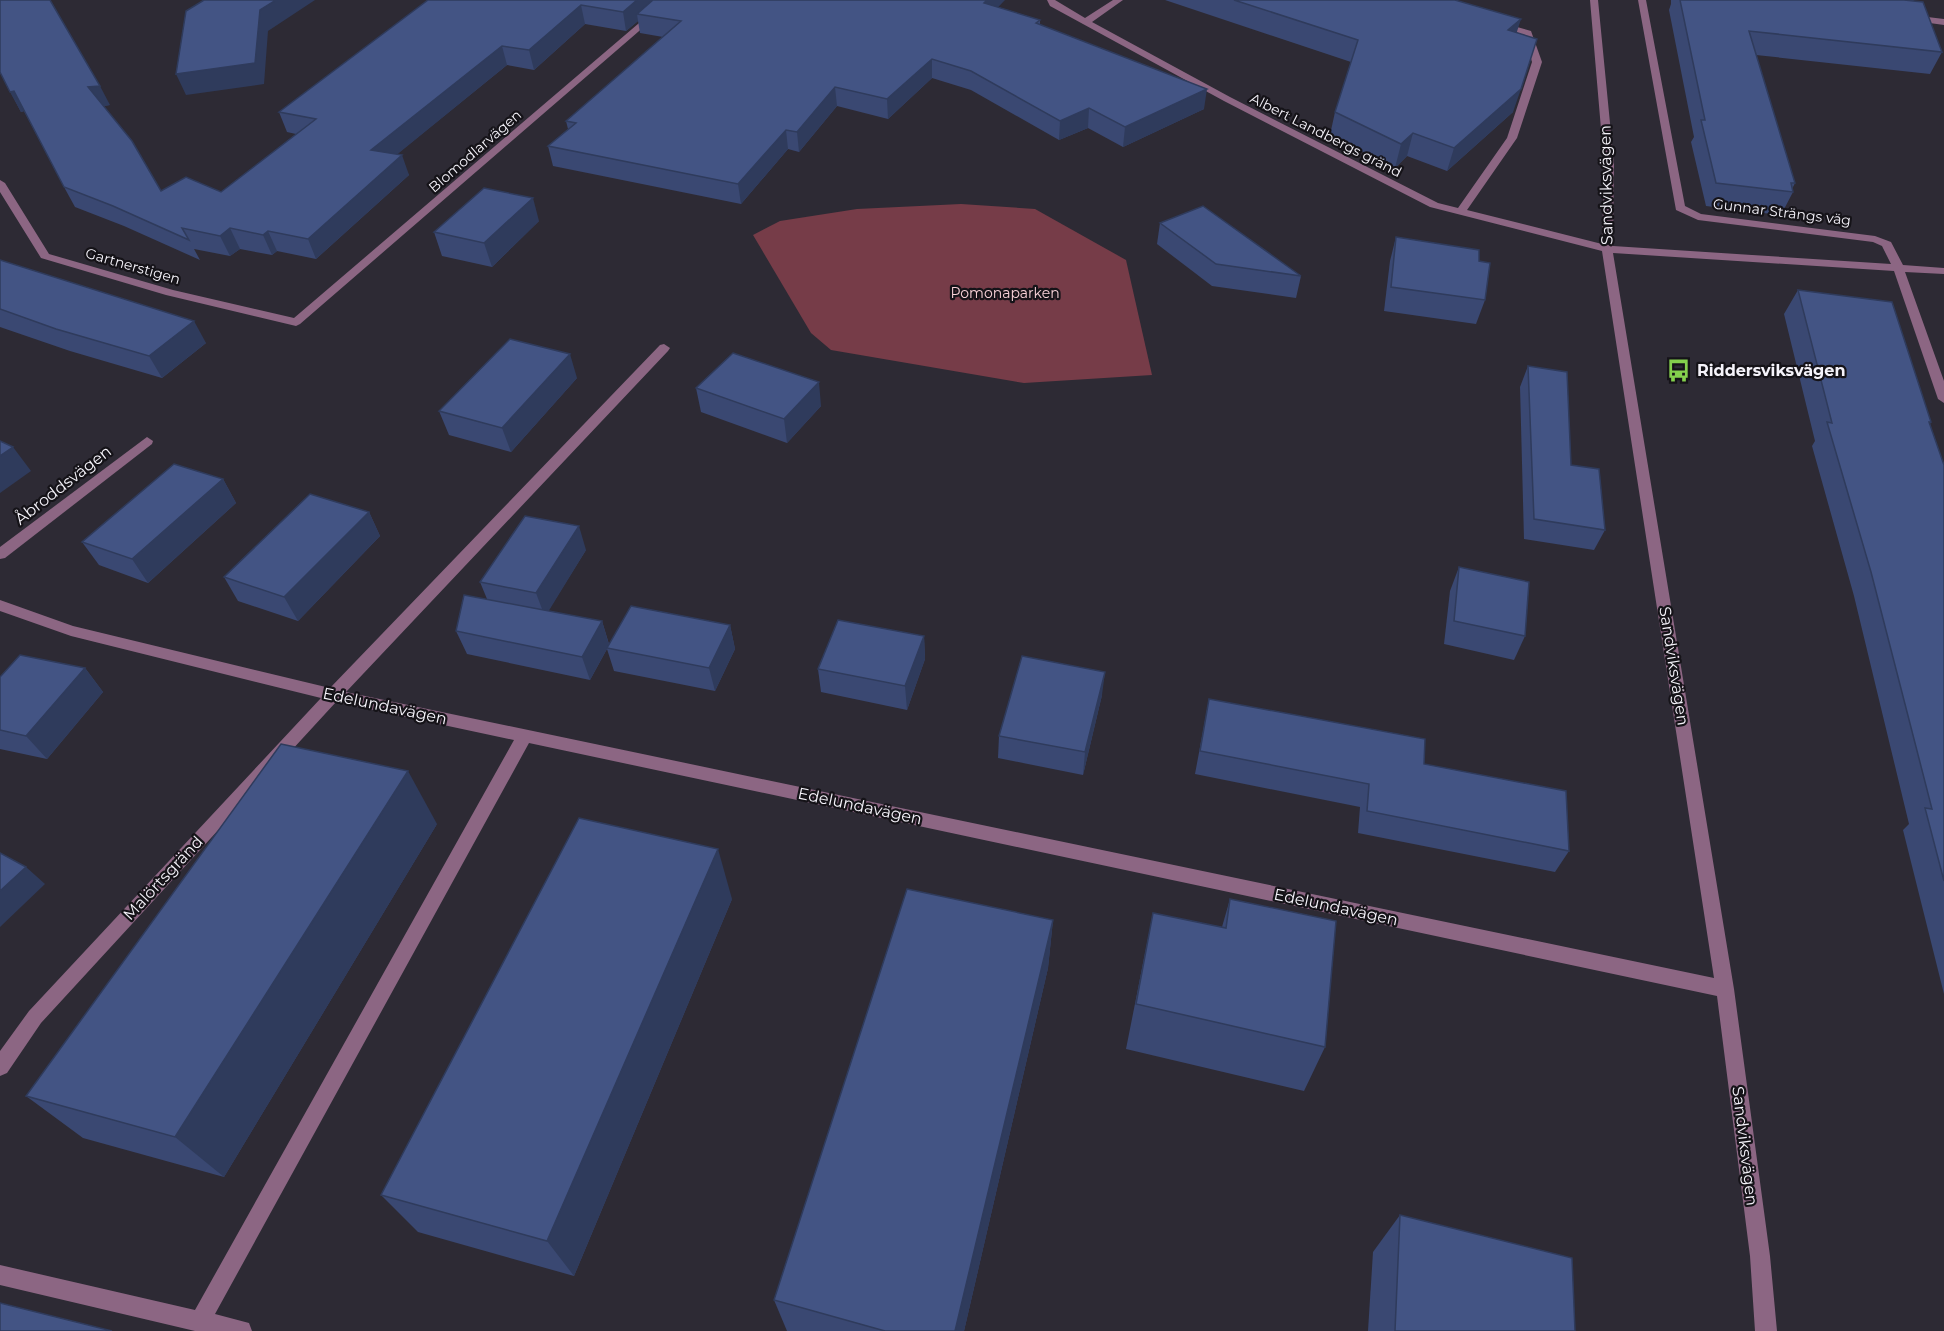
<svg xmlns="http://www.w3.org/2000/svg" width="1944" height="1331" font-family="Montserrat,sans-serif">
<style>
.forest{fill:#763c48}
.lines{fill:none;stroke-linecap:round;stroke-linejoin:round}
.minor{fill:#8c6683;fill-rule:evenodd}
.wall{fill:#3a4872}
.shaded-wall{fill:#2f3b5c}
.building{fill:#435484;stroke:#2f3b5c;stroke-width:1.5}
.labels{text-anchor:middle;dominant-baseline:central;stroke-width:4.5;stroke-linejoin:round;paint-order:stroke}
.far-street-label{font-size:14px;fill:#f5f3fa;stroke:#151318}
.far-park-label{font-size:14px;fill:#f9d2d8;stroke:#151318}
.street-label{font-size:16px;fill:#f5f3fa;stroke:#151318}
.poi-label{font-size:16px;font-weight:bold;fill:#f5f3fa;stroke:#151318;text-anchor:start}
</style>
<rect width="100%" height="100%" fill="#2d2a34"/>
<polygon class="forest" points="961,204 1035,209 1126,260 1152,375 1024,383 831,350 811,333 753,235 780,221 857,209"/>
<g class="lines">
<g class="minor">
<polygon points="666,0 675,0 300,324 296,326 166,295 41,258 0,192 0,180 5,183 49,254 173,290 294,318"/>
<polygon points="1047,0 1055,0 1085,18 1113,0 1123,0 1092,22 1230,97 1438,203 1458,208 1507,138 1532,62 1524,35 1495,25 1499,22 1531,31 1542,62 1517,138 1467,210 1602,244 1604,164 1590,0 1598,0 1614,164 1613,246 1891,264 1882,246 1873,242 1698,220 1676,210 1638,0 1646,0 1685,206 1701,214 1875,236 1891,242 1903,265 1944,268 1944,274 1905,272 1944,381 1944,403 1938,399 1894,271 1613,253 1734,989 1770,1256 1777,1331 1755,1331 1750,1256 1717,996 529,743 215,1314 249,1323 252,1331 195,1331 0,1285 0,1265 195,1310 514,740 336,702 41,1023 7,1073 0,1076 0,1051 29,1011 321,698 71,636 0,611 0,600 73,626 330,688 660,345 664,344 670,348 668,351 346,692 1714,978 1602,251 1430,207 1224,101 1050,6"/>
<polygon points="1911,15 1944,19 1944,25 1908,20 1908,16"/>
<polygon points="147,437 153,441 152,444 5,558 0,559 0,547"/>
</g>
</g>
<g class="wall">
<polygon points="428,0 998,7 1040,20 1040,25 1204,109 1123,147 1088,128 1059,140 971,90 932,78 888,119 837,106 799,152 788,149 741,204 553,166 548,146 568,129 566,121 663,37 640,33 638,21 626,31 585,24 534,70 507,65 397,154 409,175 316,259 277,251 272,255 240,249 230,256 194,249 200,260 124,226 75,207 64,187 24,111 21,112 0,72 110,105 103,106 161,191 221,192 296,134 287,132 279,112"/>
<polygon points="1165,0 1455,0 1517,33 1513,112 1447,171 1407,156 1395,168 1330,135 1335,112 1351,62"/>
<polygon points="1671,0 1914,0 1913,1 1942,52 1930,74 1756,55 1795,183 1792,189 1793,192 1781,215 1706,206 1691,142 1694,137 1669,10 1671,4"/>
<polygon points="539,221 492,267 442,256 434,232"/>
<polygon points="1160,223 1301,276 1296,298 1212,286 1157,244"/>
<polygon points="1396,237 1479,261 1485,300 1476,324 1384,311 1390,261"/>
<polygon points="0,260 206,343 162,378 70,351 0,327"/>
<polygon points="1798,290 1931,422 1930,424 1944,465 1944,994 1903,830 1909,824 1854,596 1812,446 1815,441 1784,314"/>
<polygon points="1528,366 1571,465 1605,530 1594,550 1524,539 1520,387"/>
<polygon points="577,378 511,452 449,435 439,411"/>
<polygon points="696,388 821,406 787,443 701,412"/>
<polygon points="223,479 236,503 148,583 99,565 82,542"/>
<polygon points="369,512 380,536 298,621 238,601 224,577"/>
<polygon points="586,550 548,611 602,621 609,644 730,625 735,649 715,691 614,671 607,649 590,680 467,654 456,631 487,599 480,582"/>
<polygon points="1459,567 1525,636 1514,660 1444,644 1450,591"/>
<polygon points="924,636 925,659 907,710 821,692 818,669"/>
<polygon points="85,668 103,692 47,759 0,749 0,677"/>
<polygon points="1102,695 1083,775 998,758 999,736"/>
<polygon points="1209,699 1424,764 1569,851 1555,872 1358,833 1360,807 1195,774"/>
<polygon points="437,824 224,1177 83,1138 26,1096"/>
<polygon points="732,899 574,1276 418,1232 381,1195"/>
<polygon points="1230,899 1325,1047 1304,1091 1126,1049 1153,913 1222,927"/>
<polygon points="1053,920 1048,968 964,1331 787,1331 774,1300"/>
<polygon points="1400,1215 1575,1331 1368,1331 1373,1252"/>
</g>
<g class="shaded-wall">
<polygon points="276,0 315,0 268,31 264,84 186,95 176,74 260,10"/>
<polygon points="637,0 663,0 637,14 638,21 626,31 623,12"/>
<polygon points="987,0 1005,0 984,22 984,3"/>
<polygon points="581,5 585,24 534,70 529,50"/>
<polygon points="1521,19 1514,41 1508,30"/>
<polygon points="502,46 507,65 378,170 371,150"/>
<polygon points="932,59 932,78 888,119 887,99"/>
<polygon points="100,86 110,105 98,107 88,87"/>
<polygon points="835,87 837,106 799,152 797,132"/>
<polygon points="1207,89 1204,109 1123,147 1125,127"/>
<polygon points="1521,89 1513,112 1447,171 1454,148"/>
<polygon points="14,91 25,111 21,112 10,92"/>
<polygon points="1089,108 1088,128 1059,140 1060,121"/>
<polygon points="786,130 788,149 741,204 738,184"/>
<polygon points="1413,133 1407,156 1395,168 1401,144"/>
<polygon points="402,155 409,175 316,259 308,239"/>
<polygon points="533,198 539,221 492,267 484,243"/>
<polygon points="230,228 240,249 230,256 220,236"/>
<polygon points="268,231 277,251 272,255 263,235"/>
<polygon points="194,321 206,343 162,378 149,356"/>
<polygon points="570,354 577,378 511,452 502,428"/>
<polygon points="819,382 821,406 787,443 784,419"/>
<polygon points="13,447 31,471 0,493 0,456"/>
<polygon points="223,479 236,503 148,583 132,559"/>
<polygon points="369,512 380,536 298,621 284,597"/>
<polygon points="579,526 586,550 545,617 536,593"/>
<polygon points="602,621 609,645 590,680 582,657"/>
<polygon points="730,625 735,649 715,691 709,668"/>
<polygon points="924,636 925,659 907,710 905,686"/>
<polygon points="85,668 103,692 47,759 26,736"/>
<polygon points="1105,672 1102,695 1083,775 1085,752"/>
<polygon points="408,771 437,824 224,1177 175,1137"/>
<polygon points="718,849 732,899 574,1276 547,1241"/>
<polygon points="26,867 45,884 0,927 0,891"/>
<polygon points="1053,920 1048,968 964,1331 955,1331"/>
</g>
<g class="building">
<polygon points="0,0 50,0 100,86 88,87 132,141 161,191 186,177 221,192 316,119 279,112 428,0 637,0 623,12 581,5 529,50 502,46 371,150 402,155 308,239 268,231 263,235 230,228 220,236 182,228 189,240 113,206 64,187 14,91 10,92 0,72"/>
<polygon points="204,0 276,0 260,10 255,63 176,74 186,11"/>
<polygon points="653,0 987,0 984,3 1040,20 1036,23 1207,89 1125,127 1089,108 1060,121 971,71 932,59 887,99 835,87 797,132 786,130 738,184 548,146 576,123 566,121 681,21 637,14"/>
<polygon points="1234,0 1455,0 1521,19 1508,30 1537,39 1521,89 1454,148 1413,133 1401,144 1335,112 1358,40"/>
<polygon points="1680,0 1904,0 1923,2 1942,52 1749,31 1795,183 1791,183 1793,192 1716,183 1701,120 1705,120"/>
<polygon points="484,188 533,198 484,243 434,232"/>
<polygon points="1203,206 1301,276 1216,264 1160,223"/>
<polygon points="1396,237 1479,250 1479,261 1490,263 1485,300 1391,287"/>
<polygon points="0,260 194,321 149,356 56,329 0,309"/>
<polygon points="1798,290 1892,302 1931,422 1929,422 1944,465 1944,881 1925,808 1932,809 1871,572 1827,422 1832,423"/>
<polygon points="510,339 570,354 502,428 439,411"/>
<polygon points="733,353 819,382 784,419 696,388"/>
<polygon points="1528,366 1567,372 1571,465 1599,469 1605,530 1534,519"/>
<polygon points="0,441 13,447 0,456"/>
<polygon points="174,464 223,479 132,559 82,542"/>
<polygon points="310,494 369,512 284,597 224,577"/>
<polygon points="525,516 579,526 536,593 480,582"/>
<polygon points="1459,567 1529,582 1525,636 1454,621"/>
<polygon points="464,595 602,621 582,657 456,631"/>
<polygon points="631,606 730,625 709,668 607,648"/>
<polygon points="838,620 924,636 905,686 818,669"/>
<polygon points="20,655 85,668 26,736 0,730 0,677"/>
<polygon points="1022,656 1105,672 1085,752 999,736"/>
<polygon points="1209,699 1425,739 1424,764 1566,791 1569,851 1367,811 1369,784 1200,751"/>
<polygon points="281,744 408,771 175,1137 26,1096"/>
<polygon points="579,818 718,849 547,1241 381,1195"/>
<polygon points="0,853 26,867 0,891"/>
<polygon points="907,889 1053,920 955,1331 885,1331 774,1300"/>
<polygon points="1230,899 1336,921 1325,1047 1136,1004 1153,913 1226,928"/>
<polygon points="1400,1215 1572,1258 1575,1331 1395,1331"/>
<polygon points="0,1303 112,1331 0,1331"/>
</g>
<defs>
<symbol id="bus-bare" viewBox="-9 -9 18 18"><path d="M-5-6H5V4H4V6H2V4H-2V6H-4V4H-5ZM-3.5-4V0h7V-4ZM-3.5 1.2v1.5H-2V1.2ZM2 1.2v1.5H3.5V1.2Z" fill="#84cf4d" stroke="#151318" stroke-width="2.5" paint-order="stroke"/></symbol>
</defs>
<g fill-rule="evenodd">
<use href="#bus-bare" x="1662" y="354" width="33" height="33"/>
</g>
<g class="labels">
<g class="far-street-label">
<text transform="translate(1326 135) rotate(27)">Albert Landbergs gränd</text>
<text transform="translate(475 151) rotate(-41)">Blomodlarvägen</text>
<text transform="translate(1782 212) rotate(7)">Gunnar Strängs väg</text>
<text transform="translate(133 266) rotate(16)">Gartnerstigen</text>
</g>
<g class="far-park-label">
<text x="1005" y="293">Pomonaparken</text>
</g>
<g class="street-label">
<text transform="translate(1606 185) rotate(-91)">Sandviksvägen</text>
<text transform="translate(63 485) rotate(-38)">Åbroddsvägen</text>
<text transform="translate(1674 666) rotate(81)">Sandviksvägen</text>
<text transform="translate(385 706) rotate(12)">Edelundavägen</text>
<text transform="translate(860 806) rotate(12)">Edelundavägen</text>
<text transform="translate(163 878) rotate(-47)">Malörtsgränd</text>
<text transform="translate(1336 907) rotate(12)">Edelundavägen</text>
<text transform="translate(1745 1146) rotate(83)">Sandviksvägen</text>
</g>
<g class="poi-label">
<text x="1697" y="370">Riddersviksvägen</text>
</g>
</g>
</svg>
